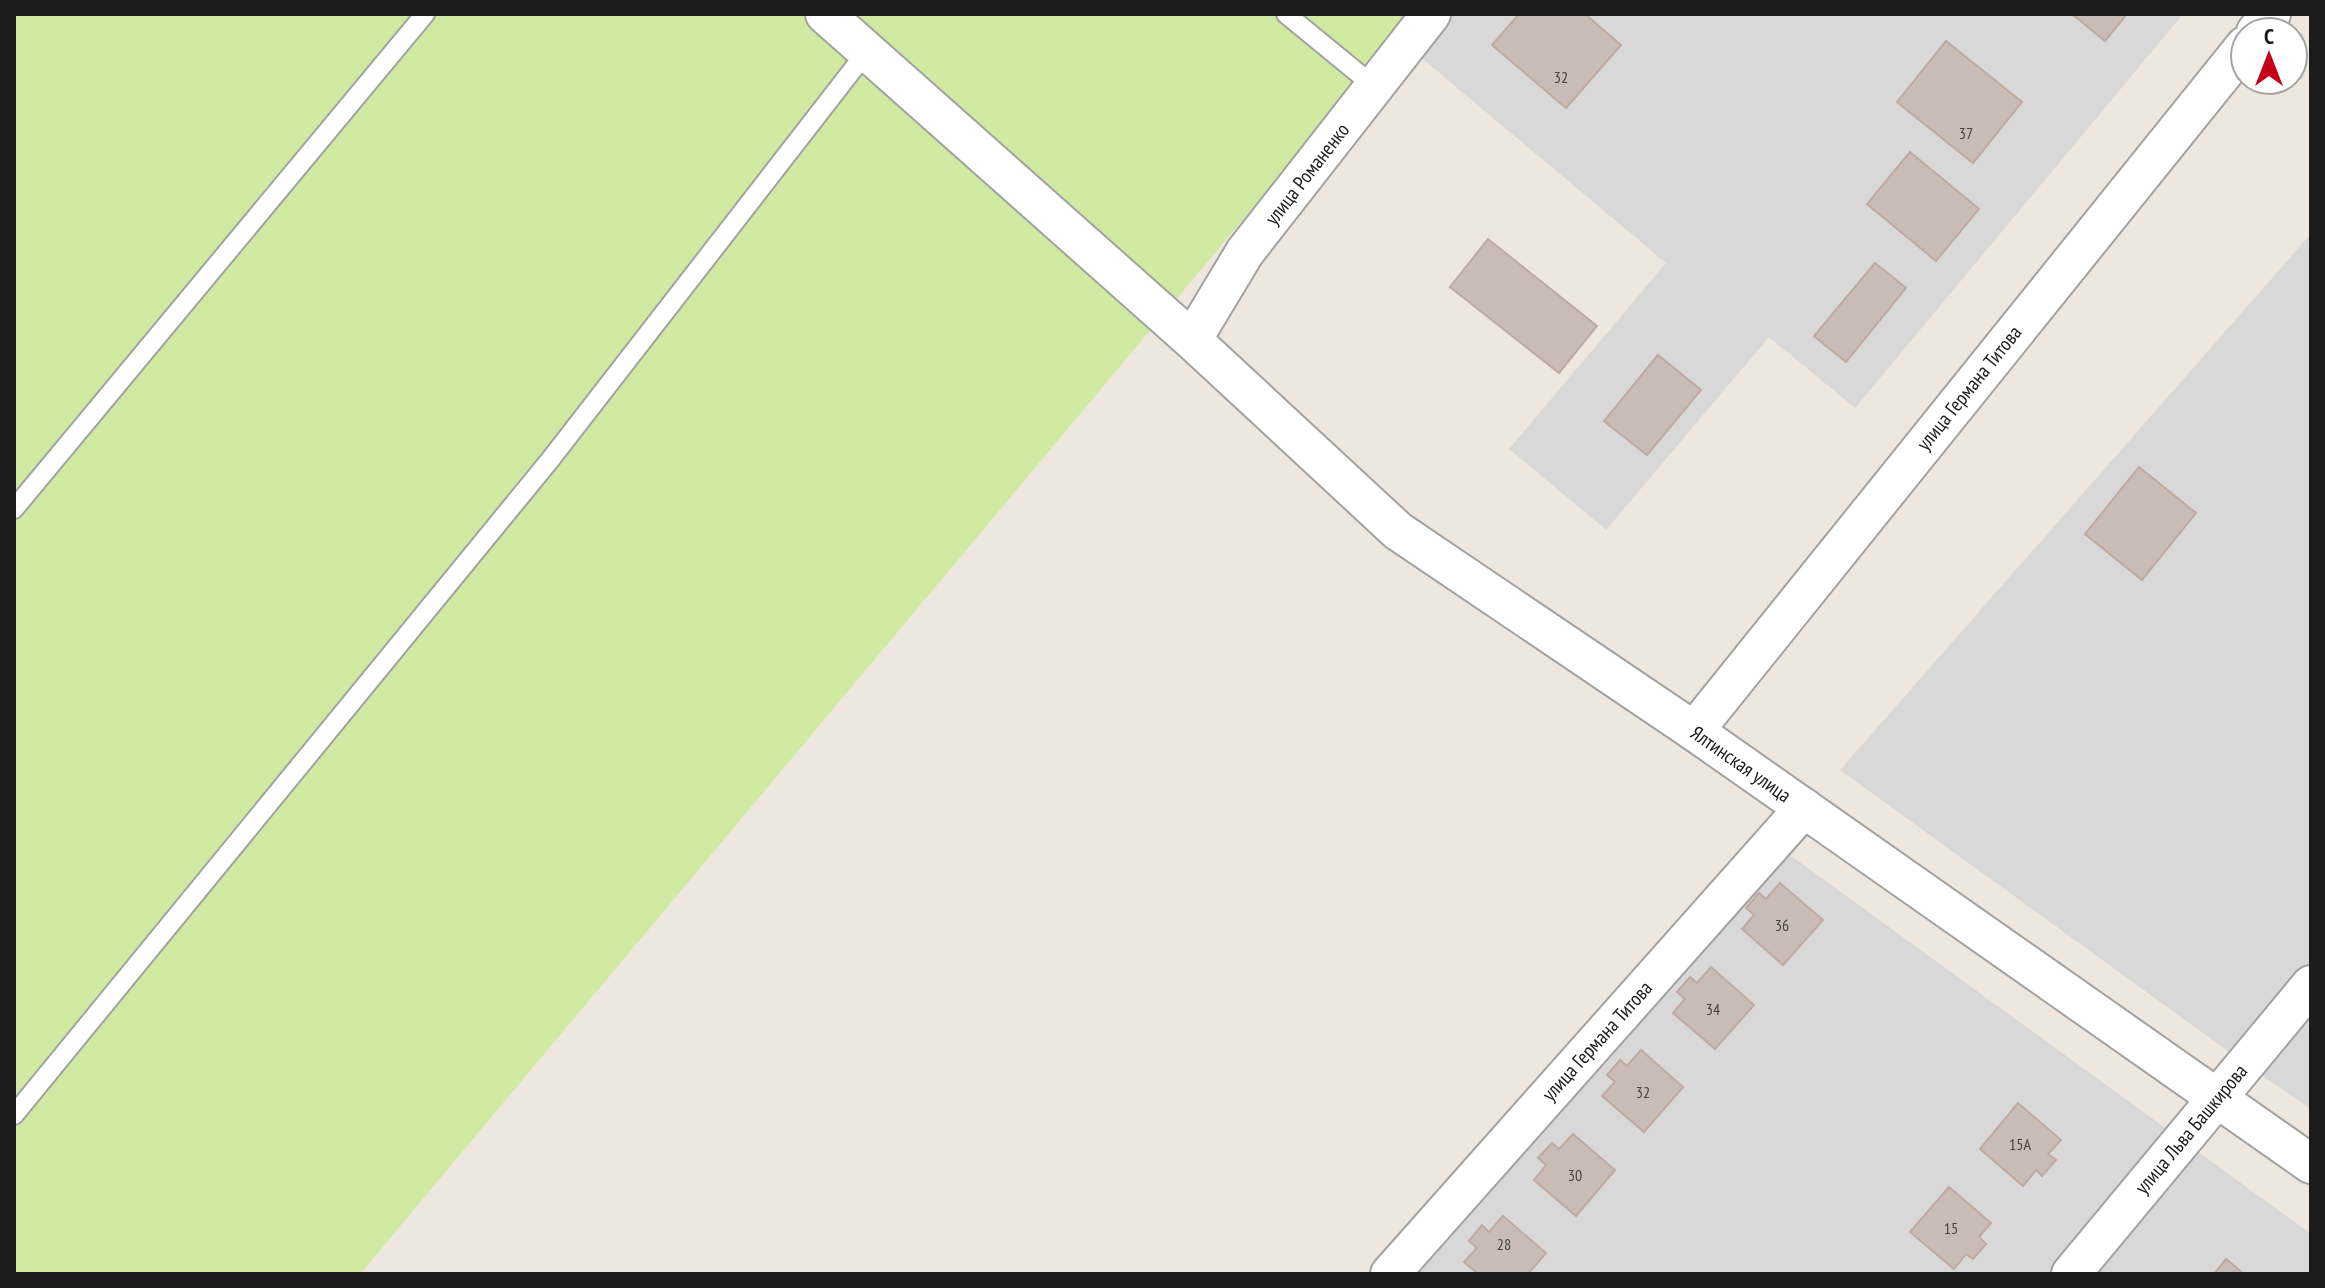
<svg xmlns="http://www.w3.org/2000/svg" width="2325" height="1288" font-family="'PT Sans Narrow',sans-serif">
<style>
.residential{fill:#d9d8d8}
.grass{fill:#d0eba1}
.building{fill:#c9bcb6;stroke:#bfaaa1;stroke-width:2}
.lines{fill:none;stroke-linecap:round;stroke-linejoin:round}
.lane-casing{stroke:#a2a2a2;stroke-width:22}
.street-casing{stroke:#a2a2a2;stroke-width:42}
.lane{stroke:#fff;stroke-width:18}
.street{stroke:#fff;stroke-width:38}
.labels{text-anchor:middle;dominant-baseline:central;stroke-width:7;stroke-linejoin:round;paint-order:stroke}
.number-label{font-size:16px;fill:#464342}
.street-label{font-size:20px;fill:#1b1b1b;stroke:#fff}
</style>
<rect width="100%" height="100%" fill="#ede7df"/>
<g class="residential">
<polygon points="1453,14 2183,14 1855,408 1769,337 1606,530 1509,449 1666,263 1418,55"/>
<polygon points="2309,236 2311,237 2311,1109 2261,1075 1840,770"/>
<polygon points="1790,855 2311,1234 2311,1274 1417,1274"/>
</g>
<polygon class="grass" points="14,14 1415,14 360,1274 14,1274"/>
<g class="building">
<polygon points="1519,14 1585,14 1621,45 1566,108 1492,45"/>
<polygon points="2072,14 2127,14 2105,41"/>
<polygon points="1946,41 2022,102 1973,163 1897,102"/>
<polygon points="1910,152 1979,209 1936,261 1867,204"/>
<polygon points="1488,239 1597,326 1559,373 1450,287"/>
<polygon points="1875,263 1906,288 1846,362 1814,336"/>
<polygon points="1658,355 1701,390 1647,455 1604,421"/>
<polygon points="2139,467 2196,513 2142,580 2085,534"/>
<polygon points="1780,883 1823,920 1783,965 1742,929 1754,915 1746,908 1759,893 1766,899"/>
<polygon points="1711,967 1754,1005 1715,1049 1673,1013 1685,999 1677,992 1690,977 1697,983"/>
<polygon points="1641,1050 1683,1087 1644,1132 1602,1096 1615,1082 1607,1075 1620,1060 1627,1066"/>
<polygon points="2018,1103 2061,1140 2048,1154 2056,1160 2042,1176 2036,1170 2023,1186 1980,1149"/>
<polygon points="1573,1134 1615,1170 1576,1216 1534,1180 1546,1165 1538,1158 1552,1143 1559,1149"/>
<polygon points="1949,1187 1991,1223 1979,1237 1986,1244 1973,1259 1966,1254 1954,1269 1910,1232"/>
<polygon points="1503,1216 1546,1253 1528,1274 1478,1274 1464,1262 1477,1248 1469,1241 1482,1225 1489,1232"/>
<polygon points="2226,1259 2244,1274 2214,1274"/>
</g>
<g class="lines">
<defs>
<g id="lane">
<polyline points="1286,14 1375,87"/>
<polyline points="14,509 425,14"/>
<polyline points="14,1115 550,460 868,50"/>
</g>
<g id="street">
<polyline points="825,14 1192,340 1398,531 1694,731 2311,1164"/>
<polyline points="2256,32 2271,14"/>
<polyline points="1192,340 1245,252 1431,14"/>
<polyline points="1694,731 2245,46"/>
<polyline points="1390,1274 1804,808"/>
<polyline points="2071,1274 2311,985"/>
</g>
</defs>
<use href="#lane" class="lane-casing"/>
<use href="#street" class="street-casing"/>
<use href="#lane" class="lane"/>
<use href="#street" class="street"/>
</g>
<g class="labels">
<g class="number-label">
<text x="1561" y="77">32</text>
<text x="1966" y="133">37</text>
<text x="1782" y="925">36</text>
<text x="1713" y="1009">34</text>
<text x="1643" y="1092">32</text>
<text x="2020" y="1144">15А</text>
<text x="1575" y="1175">30</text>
<text x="1951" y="1228">15</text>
<text x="1504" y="1244">28</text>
</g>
<g class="street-label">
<text transform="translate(1307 174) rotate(-52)">улица Романенко</text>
<text transform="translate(1969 388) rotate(-51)">улица Германа Титова</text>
<text transform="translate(1741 764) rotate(35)">Ялтинская улица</text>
<text transform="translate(1597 1041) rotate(-48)">улица Германа Титова</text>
<text transform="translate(2191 1129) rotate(-50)">улица Льва Башкирова</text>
</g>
</g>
<rect width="2325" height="1288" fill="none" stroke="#1b1b1b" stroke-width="32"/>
<g transform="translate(2269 56)"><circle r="38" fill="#ffffff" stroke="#a4a4a4" stroke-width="2"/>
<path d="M0-6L14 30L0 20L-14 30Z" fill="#c6001b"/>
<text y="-12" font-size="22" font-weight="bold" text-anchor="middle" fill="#1b1b1b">С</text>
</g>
</svg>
